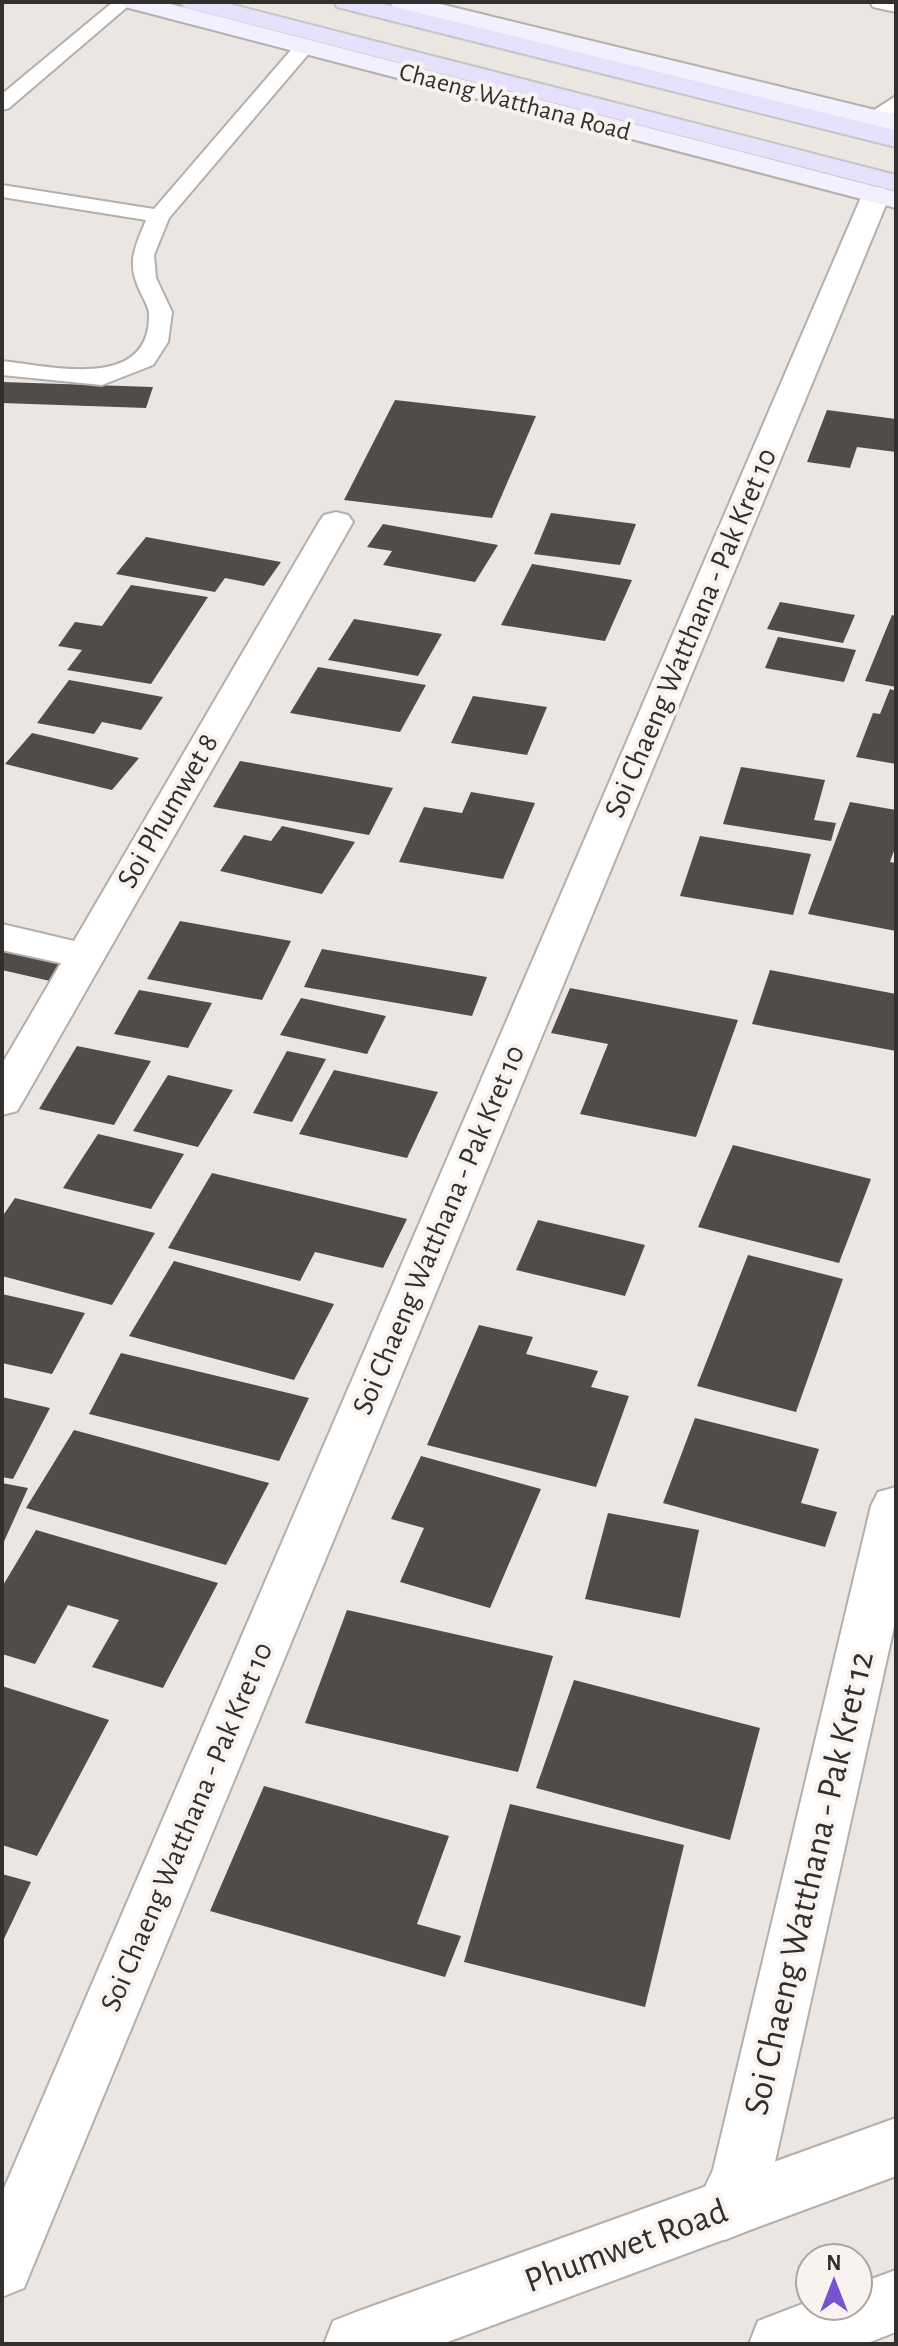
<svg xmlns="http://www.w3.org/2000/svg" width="898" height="2346" font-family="'Alegreya Sans',sans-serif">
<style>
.building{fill:#514c49}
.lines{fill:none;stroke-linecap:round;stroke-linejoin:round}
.service-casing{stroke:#b4afab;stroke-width:4}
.minor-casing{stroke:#b4afab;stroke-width:4}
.tertiary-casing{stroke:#b4afab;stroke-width:4}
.secondary-casing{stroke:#b4afab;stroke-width:4}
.primary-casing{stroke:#c6c5c5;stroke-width:4}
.service{fill:#fff;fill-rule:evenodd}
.minor{fill:#fff;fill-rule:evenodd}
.tertiary{fill:#fff;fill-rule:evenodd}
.secondary{fill:#f2f0fe;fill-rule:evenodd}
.primary{fill:#e5e1fd;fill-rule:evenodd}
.labels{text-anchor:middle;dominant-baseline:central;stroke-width:8;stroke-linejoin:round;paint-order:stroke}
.far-street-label{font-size:26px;fill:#32302f;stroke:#f9f3ef}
.street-label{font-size:30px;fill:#32302f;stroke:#f9f3ef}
.near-street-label{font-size:36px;fill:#32302f;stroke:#f9f3ef}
</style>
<rect width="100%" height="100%" fill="#ebe6e1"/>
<g class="building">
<polygon points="2,382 153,387 146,408 2,403"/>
<polygon points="395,400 536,416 492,518 344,500"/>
<polygon points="827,410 896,419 896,452 857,447 850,468 807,462"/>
<polygon points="551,513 636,524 620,565 534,554"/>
<polygon points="383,524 498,545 475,582 383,565 392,551 367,547"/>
<polygon points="146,537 281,562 264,586 225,578 215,592 116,574"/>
<polygon points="532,564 632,580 605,641 501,625"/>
<polygon points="131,585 208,597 151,684 67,670 82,650 58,646 75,622 102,626"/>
<polygon points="780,602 855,615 843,643 767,629"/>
<polygon points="892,615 896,616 896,687 865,681"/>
<polygon points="354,619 442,634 418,676 328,660"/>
<polygon points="778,637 856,650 844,682 765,668"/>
<polygon points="318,667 426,685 400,732 290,713"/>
<polygon points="69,680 125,690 163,697 141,730 102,722 94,734 37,723"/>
<polygon points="890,689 896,691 896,764 856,757 873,713 880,714"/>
<polygon points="473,696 547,707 527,755 451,743"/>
<polygon points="32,733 139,758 112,790 5,764"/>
<polygon points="240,761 393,788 369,835 213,807"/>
<polygon points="741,767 825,780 814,820 836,823 831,841 723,824"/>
<polygon points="471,792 535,803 503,879 399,862 424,807 462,813"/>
<polygon points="850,802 896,810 896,845 890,862 896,863 896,931 808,914"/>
<polygon points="282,826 355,842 322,894 220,871 244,835 271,841"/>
<polygon points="700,836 811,854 793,915 680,896"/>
<polygon points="180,921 291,941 262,1000 147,979"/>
<polygon points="2,943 67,958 50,981 2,970"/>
<polygon points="322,949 487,977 472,1016 304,987"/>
<polygon points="770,970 896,994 896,1051 752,1024"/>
<polygon points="570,988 738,1020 696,1137 580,1114 608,1044 551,1033"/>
<polygon points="139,990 212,1003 188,1048 114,1034"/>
<polygon points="301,998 386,1016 367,1054 280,1035"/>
<polygon points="77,1046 151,1061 114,1125 39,1109"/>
<polygon points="287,1051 326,1059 292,1122 253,1113"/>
<polygon points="334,1070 438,1092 407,1158 299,1134"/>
<polygon points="168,1075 233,1090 198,1147 133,1131"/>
<polygon points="98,1134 184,1154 151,1209 63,1188"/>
<polygon points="733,1145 871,1179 839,1263 698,1227"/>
<polygon points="212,1173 407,1219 383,1268 315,1252 300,1281 168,1248"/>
<polygon points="15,1198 155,1233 112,1305 2,1276 2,1217"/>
<polygon points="538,1220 645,1245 625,1296 516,1270"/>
<polygon points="748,1255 843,1279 796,1412 697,1386"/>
<polygon points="174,1261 334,1304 294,1380 129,1336"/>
<polygon points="2,1294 85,1313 52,1374 2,1363"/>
<polygon points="479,1325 533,1337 526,1354 598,1371 591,1387 629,1396 596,1487 427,1445"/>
<polygon points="121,1353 309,1398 279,1461 89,1414"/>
<polygon points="2,1397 50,1408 13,1479 2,1477"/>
<polygon points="695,1418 819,1449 801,1503 837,1512 825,1547 663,1503"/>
<polygon points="74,1430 269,1483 226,1565 26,1508"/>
<polygon points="421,1456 541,1489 490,1608 400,1582 424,1528 391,1519"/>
<polygon points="2,1483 28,1488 2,1546"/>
<polygon points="608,1513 699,1530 680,1618 585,1599"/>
<polygon points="36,1530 218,1583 163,1688 92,1667 119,1620 68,1605 35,1664 2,1654 2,1587"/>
<polygon points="347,1610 553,1656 518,1772 305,1723"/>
<polygon points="574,1680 760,1728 730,1840 536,1788"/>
<polygon points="2,1686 109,1720 37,1856 2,1845"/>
<polygon points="264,1786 449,1836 417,1924 461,1936 445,1977 210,1911"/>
<polygon points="510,1804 684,1845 645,2007 464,1962"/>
<polygon points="2,1874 31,1882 2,1943"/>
</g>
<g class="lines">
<defs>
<g id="service">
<polygon points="113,2 133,2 9,108 2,110 2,94"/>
<path d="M304,41L314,47L311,51L169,218L154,255L156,278L172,312L168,342L153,365L102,385L2,375V361C50,366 151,392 149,314C149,307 143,298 140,291C126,262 135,248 146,220L2,197V185L154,209L297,43Z"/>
<polygon points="896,96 896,112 882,122 868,122 865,118 868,114"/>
</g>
<g id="minor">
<polygon points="870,2 896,2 896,12 873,7"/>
<polygon points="876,187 886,189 890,195 33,2266 24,2288 2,2297 2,2193 862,195 866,189"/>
<polygon points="336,512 348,515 353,522 23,1101 17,1111 2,1115 2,1064 61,963 2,950 2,924 74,941 319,522 324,515"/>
<polygon points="896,1487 896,1618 772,2175 747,2231 725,2240 703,2231 694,2210 713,2170 871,1506 878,1492"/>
</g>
<g id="tertiary">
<polygon points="896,2118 896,2176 442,2344 324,2344 333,2321 356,2312"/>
<polygon points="896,2270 896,2332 865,2344 749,2344 758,2321 810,2301 810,2306 858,2306 858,2284"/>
</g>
<g id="secondary">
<polygon points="122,2 163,2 896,192 896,208 125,7"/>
<polygon points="390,2 432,2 896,115 896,131 393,7"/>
</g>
<g id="primary">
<polygon points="181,2 222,2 896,175 896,191 184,7"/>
<polygon points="334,2 375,2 896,131 896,147 337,7"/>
</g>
</defs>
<use href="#service" class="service-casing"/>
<use href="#minor" class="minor-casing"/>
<use href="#tertiary" class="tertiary-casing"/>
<use href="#secondary" class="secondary-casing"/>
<use href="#primary" class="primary-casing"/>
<use href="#service" class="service"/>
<use href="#minor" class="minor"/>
<use href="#tertiary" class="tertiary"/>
<use href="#secondary" class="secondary"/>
<use href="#primary" class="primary"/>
</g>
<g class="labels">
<g class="far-street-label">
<text transform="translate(515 102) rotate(15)">Chaeng Watthana Road</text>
</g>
<g class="street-label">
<text transform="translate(691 633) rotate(-67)">Soi Chaeng Watthana - Pak Kret 10</text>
<text transform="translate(168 811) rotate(-60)">Soi Phumwet 8</text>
<text transform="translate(439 1230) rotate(-67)">Soi Chaeng Watthana - Pak Kret 10</text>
<text transform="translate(187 1827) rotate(-67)">Soi Chaeng Watthana - Pak Kret 10</text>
</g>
<g class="near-street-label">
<text transform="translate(809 1883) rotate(-77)">Soi Chaeng Watthana - Pak Kret 12</text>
<text transform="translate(626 2246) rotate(-20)">Phumwet Road</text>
</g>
</g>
<rect width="898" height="2346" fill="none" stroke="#32302f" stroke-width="8"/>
<g transform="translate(834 2282)"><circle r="38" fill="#f9f3ef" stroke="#a9a5a2" stroke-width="2"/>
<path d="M0-6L14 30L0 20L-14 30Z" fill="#7554ce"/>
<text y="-12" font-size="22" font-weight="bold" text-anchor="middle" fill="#32302f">N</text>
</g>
</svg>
